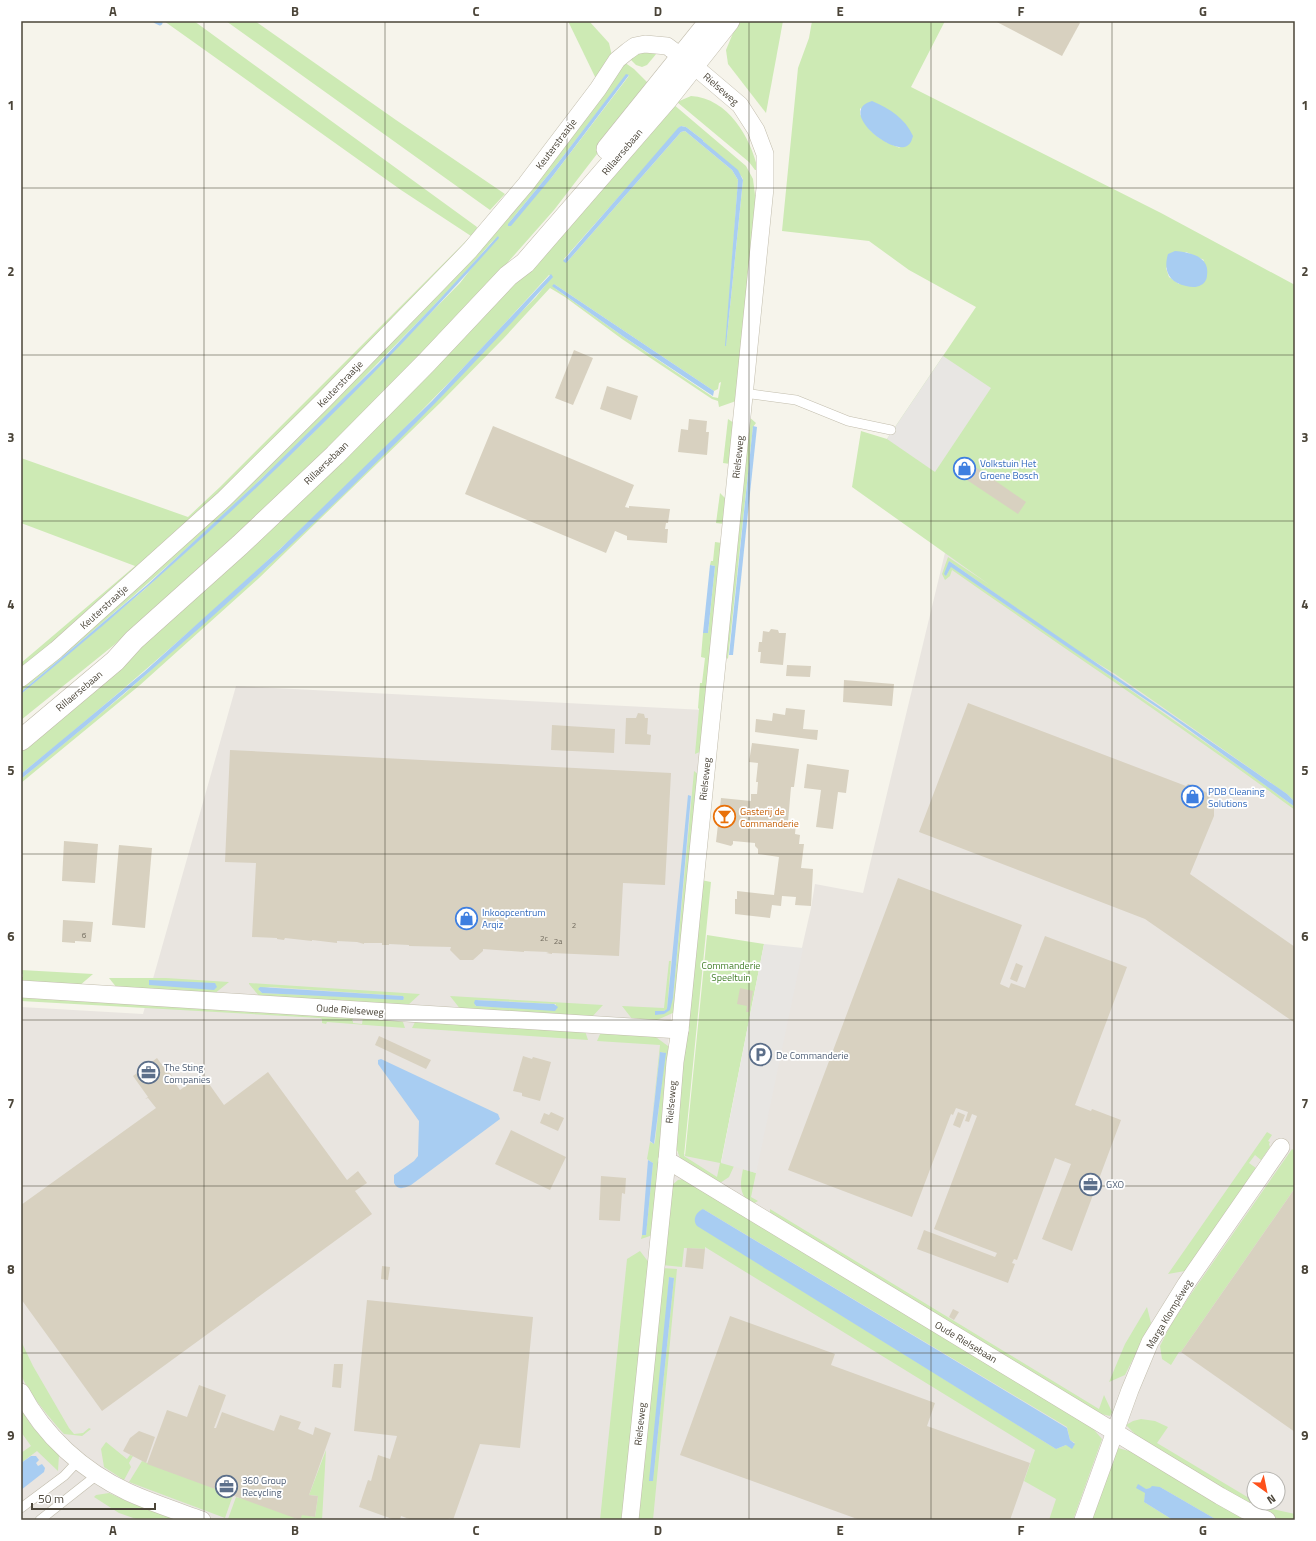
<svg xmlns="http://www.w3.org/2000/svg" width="1316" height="1541" font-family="'Titillium Web',sans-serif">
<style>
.industrial{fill:#e9e5e0;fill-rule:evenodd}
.green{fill:#cdeab4;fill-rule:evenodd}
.parking{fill:#e8e6e3}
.water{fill:#a8cdf2}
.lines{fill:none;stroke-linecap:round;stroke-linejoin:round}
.stream{stroke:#a8cdf2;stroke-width:5}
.building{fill:#d8d1c0}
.service-casing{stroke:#c2bdad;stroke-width:10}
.minor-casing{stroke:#c2bdad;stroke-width:18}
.tertiary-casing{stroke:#c2bdad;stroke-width:22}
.service{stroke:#fff;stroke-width:9}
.minor{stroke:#fff;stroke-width:17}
.tertiary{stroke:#fff;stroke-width:21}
.grid{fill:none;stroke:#4b4539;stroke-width:1;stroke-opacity:0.55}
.labels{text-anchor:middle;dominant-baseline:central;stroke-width:3.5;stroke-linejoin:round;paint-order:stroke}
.number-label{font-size:8px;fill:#6e685b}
.street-label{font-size:10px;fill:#4b4539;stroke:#fff}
.shop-label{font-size:10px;fill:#366cbe;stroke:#fff;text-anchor:start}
.food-label{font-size:10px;fill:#c56008;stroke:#fff;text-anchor:start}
.park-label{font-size:10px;fill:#427f29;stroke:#fff}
.service-label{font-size:10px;fill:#4e5e75;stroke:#fff;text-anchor:start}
.neatline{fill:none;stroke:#4b4539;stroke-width:1.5}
.grid-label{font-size:13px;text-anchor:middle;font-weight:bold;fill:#4b4539}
</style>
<rect width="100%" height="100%" fill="#f6f4eb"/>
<path class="industrial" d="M950,532L1295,782V1520H21V1007L143,1014L236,686L704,710L657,1148L756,1170L783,1031L811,908L815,884L863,893ZM1254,1479H1278V1503H1254Z"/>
<g class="green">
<polygon points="164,21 194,21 477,227 475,236 268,450 21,674 21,663 135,566 21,523 21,458 188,517 220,487 471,236 401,190"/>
<polygon points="226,21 255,21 396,120 505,194 490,210"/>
<polygon points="568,21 589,21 609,43 612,56 598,83"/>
<polygon points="741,21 783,21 766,113 728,64 726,50 733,33"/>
<path d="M812,21H945L911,87L1161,213L1295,285V802L1287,794L1115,674L1076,650L949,561L946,576L951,566C1066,647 1183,724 1295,807V810C1183,727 1066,650 952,570L950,576L945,580L942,574L948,557L990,585L852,487L861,431L887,439L976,307L909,270L869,241L782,231L798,68L809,38ZM860,108L900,148C880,140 870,134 860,114ZM1186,252L1204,260L1179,284L1169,277L1166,268Z"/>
<polygon points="641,52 657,53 647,65 642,67 636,65 629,58"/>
<path d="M624,62L634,69L648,83L610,137L554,210L486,287L280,496L114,645L21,720V694L144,590L227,514L307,439L460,283L496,237C458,282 417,323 376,365C264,481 145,589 21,692V683L331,397ZM626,75H629L628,77L552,177L508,224L558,163Z"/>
<path d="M691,96C728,98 751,138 758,170H755L749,162L677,102Z"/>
<path d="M673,104L746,166L753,179L755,195H757L736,401L719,407L718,401L712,399L622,339L565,297L550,288L503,339L440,403L258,579L140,685L21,783V779L123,695L268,566L536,297L552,277L549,275C511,317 472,359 432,400C303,533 165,657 21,774V746L109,673ZM681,126L686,127L703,140V141L742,177L743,180L726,346L738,180L732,170L685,131L681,132L567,262L564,261V259ZM554,284L711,389L714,391L718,389L719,383L721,382L718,398L713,397L624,337L556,289Z"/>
<polygon points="748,416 756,423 753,427 728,659 724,655"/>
<polygon points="728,419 734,423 730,464 723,463"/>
<polygon points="720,493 727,500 724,524 716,523"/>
<polygon points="715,542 722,543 702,751 695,754 699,709 698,708 700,683 702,683 705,658 701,657 703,633 708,633 715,566 710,565 711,561 713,561"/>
<polygon points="694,771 699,775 675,1012 657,1020 633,1020 622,1006 664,1008 669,961 671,961 667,1009 664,1011 656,1011 664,1014 673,998"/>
<polygon points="701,880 711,882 684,1156 717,1177 720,1163 685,1156 707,935 764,944 721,1162 734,1166 729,1177 720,1183 680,1158 675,1145"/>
<polygon points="21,970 93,974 79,986 21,982 21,977 23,977 23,974 21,974"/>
<polygon points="109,978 166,978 229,982 214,994 117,988"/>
<path d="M249,984V983L420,994L407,1006L260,997ZM270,987L403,996L404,999L262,993L258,989Z"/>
<polygon points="21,995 354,1016 352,1021 353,1021 353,1023 362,1024 363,1017 402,1019 405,1028 327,1022 326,1024 322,1023 322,1019 320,1018 21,1001"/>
<path d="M450,996L603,1005L591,1018L461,1010ZM478,1000L554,1004H556V1010L476,1006L475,1005Z"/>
<polygon points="416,1020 585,1031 588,1040 412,1028"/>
<polygon points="601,1032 653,1035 672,1049 653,1235 641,1239 642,1235 646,1235 653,1163 647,1159 650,1142 654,1144 655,1142 665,1053 660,1052 651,1129 660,1045 597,1041"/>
<polygon points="1267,1132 1272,1135 1268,1141 1270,1142 1269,1144 1270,1147 1261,1160 1255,1155 1249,1163 1256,1168 1185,1271 1168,1274"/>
<polygon points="1292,1149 1295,1151 1295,1188 1181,1352 1179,1352 1171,1365 1162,1359 1160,1346 1170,1326 1191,1294"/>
<path d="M743,1169L756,1173L751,1197L758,1201L751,1205C739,1193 740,1185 743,1169Z"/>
<path d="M684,1179L1090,1425L1102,1439L1073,1520H1049L1056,1499L1024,1481L1035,1450L705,1247V1249L684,1248L682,1267L662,1265L672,1185L678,1180ZM703,1209L1067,1427L1070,1440L1075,1443L1066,1445L1056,1449L700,1227L695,1218Z"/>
<polygon points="770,1209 1099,1409 1104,1395 1112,1412 1110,1416 1097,1413 770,1217"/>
<polygon points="640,1251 650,1264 624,1520 600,1520 627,1259"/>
<path d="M662,1268L677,1269L653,1520H637ZM669,1277L674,1278L653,1481Z"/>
<polygon points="1147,1307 1151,1323 1125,1375 1109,1382 1125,1344"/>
<path d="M21,1341L33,1366L69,1428L74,1434L83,1433L89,1428L91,1429L82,1436L64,1434C53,1422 24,1388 21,1373C19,1363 21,1351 21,1341Z"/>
<polygon points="21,1410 32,1426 59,1455 58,1471 37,1451 21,1463 21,1453 31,1446 21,1432"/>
<polygon points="1141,1419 1155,1421 1168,1427 1157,1443 1254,1501 1254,1503 1257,1503 1263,1507 1295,1514 1295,1520 1283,1520 1265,1514 1141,1440 1126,1425 1133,1421"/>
<polygon points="106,1442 127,1459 130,1455 133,1456 129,1463 131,1467 124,1480 104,1467 101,1449"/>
<polygon points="1118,1448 1140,1454 1255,1520 1217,1520 1160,1487 1146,1489 1144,1502 1173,1520 1092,1520"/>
<polygon points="326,1450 322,1520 299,1520 301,1514 315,1517 318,1496 309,1495"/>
<polygon points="142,1461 233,1495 225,1518 129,1482"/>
<polygon points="109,1493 131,1503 176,1520 139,1520 119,1513 94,1497 96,1495"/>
<polygon points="236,1497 297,1514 294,1520 230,1520 228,1519"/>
</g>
<g class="parking">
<polygon points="943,356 991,388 935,472 887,439"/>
<polygon points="764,944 803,948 756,1173 721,1163"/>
</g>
<g class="water">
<polygon points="626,74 629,75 552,177 511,226 508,226 508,224 558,163"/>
<path d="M872,101C890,109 905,118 913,136C912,139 911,144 907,146C891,155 837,111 872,101Z"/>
<polygon points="681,126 686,127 703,140 703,141 738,170 743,180 726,346 725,346 738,180 732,170 685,131 681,132 567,262 566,263 563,261 678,128"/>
<path d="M498,236L499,238C353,403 191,555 21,694V692L147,585L260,480L378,364L438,301Z"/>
<path d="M1175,251C1189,252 1210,256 1207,275C1207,279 1205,283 1201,285C1196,288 1191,287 1186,286C1169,282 1163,271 1168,254Z"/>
<path d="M551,274L553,277C390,459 211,626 21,779V774L144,672L279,550L432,401Z"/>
<polygon points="554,284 714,391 713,396 624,337 556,289 552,286"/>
<polygon points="753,426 757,427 733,655 729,655"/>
<path d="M949,561C1061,639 1174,716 1287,794L1295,802V807L1170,716L1073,651L951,567L946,576L944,574Z"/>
<polygon points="710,565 715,566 708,633 703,633"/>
<polygon points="688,795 691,796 673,998 670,1010 664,1014 655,1015 655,1011 664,1011 667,1009"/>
<polygon points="149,980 215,983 217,987 214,990 149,985"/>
<polygon points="260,987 403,996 404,998 403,1000 262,993 258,989"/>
<polygon points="475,1000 554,1004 558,1007 555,1011 476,1006 474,1003"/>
<polygon points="660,1052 666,1053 654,1144 650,1141"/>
<path d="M381,1059L498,1114L500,1119L411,1185C404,1188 398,1191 394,1183V1175L414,1161L418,1156L419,1121L378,1064V1060Z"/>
<polygon points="648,1160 653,1163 646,1235 642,1235"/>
<path d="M703,1209L1067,1428L1070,1440L1075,1444L1072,1449L1066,1445L1056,1449L697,1226C692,1220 696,1212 703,1209Z"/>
<polygon points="669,1277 674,1278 653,1481 649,1481"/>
<polygon points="31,1456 36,1456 39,1460 36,1463 38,1466 42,1464 45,1468 44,1472 21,1490 21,1463"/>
<polygon points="1138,1484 1146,1489 1150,1488 1152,1486 1160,1487 1217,1520 1173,1520 1144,1502 1145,1493 1136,1488"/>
</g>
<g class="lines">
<polyline class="stream" points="156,21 160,23"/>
</g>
<g class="building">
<polygon points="995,21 1076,21 1080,23 1062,56"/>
<polygon points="574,350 593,358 573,405 555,398"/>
<polygon points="607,386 638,396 631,420 600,409"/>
<polygon points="689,419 707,421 706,432 709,432 707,455 678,452 681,429 688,430"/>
<polygon points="493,426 634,485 625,507 629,508 629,506 670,509 668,523 666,523 665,529 668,529 667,543 627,540 627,536 615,531 606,553 465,494"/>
<polygon points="964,459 1026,502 1018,514 955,472"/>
<polygon points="771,629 778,630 779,633 786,633 783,665 760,663 761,652 758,652 759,642 762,642 763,631 769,632"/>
<polygon points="787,665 811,666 810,677 786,676"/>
<polygon points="844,680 894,684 892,706 843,702"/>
<polygon points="968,703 1186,786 1188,784 1195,785 1207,793 1214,805 1214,816 1190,874 1295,947 1295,1023 1145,919 919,832"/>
<polygon points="786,708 805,710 803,729 818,730 817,740 755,732 756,719 772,721 773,713 785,715"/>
<polygon points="638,713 644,714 645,718 648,718 647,734 651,735 650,745 625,744 626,718 636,718"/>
<polygon points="552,725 615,729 614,753 551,750"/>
<polygon points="752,743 799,749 794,787 791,787 788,822 796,823 795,834 800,835 799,844 804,844 801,868 813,869 811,906 795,905 796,897 782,896 781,906 772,905 770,918 735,914 735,899 737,899 737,891 774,895 779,857 758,854 758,849 755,846 755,843 733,841 733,844 731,846 716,842 721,798 751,801 751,794 757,794 758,782 756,782 758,763 749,762"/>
<polygon points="230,750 671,773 665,885 623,883 619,956 552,953 552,954 546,953 549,952 524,951 524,952 483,949 483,951 473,960 460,960 450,950 451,947 409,946 409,945 389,944 389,945 382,945 382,943 364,943 364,944 357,942 337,941 337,943 312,940 312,941 285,938 284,940 277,939 277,938 252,937 256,863 225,862"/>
<polygon points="807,764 849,770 846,793 838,792 833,829 816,827 821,790 804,788"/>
<polygon points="64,841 98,844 95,883 62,881"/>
<polygon points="119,845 152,848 145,928 112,925"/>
<polygon points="898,878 1022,925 1000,984 1009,988 1011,983 1025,988 1045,936 1127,967 1075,1105 1091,1111 1092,1109 1121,1120 1072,1251 1042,1239 1071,1164 1055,1158 1017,1260 1014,1259 1012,1263 1015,1264 1008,1283 917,1249 924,1230 995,1257 997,1253 934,1229 977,1116 972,1114 969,1122 965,1121 968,1112 956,1108 953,1115 951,1114 912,1217 788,1170"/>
<polygon points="63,920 93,922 91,942 75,941 75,943 62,942"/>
<polygon points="1016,963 1023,966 1017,982 1010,979"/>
<polygon points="740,988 753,991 749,1012 746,1012 747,1006 737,1004"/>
<polygon points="379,1036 431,1060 426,1069 375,1045"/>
<polygon points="523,1056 532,1059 533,1057 551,1062 540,1101 522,1096 522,1093 513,1091"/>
<polygon points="157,1058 168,1073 169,1072 175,1079 173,1080 180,1090 202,1074 224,1105 268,1072 347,1180 358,1171 367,1183 355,1191 372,1214 102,1411 21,1299 21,1205 156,1108 148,1098 145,1099 148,1097 133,1076"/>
<polygon points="551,1112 564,1118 558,1131 540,1123 544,1113 549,1115"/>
<polygon points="958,1112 965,1115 960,1128 953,1125"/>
<polygon points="511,1130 566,1157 550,1190 495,1164"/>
<polygon points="601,1176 626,1178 625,1194 622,1193 620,1221 599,1220"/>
<polygon points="1295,1188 1295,1432 1181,1352"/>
<polygon points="687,1248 705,1249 703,1269 685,1267"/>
<polygon points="382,1266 390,1267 388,1280 381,1279"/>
<polygon points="367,1300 533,1317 520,1448 480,1444 453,1520 449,1518 448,1520 412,1520 401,1516 400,1520 395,1520 359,1507 368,1480 371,1481 378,1455 390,1459 397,1436 354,1431"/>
<polygon points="953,1309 959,1312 954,1320 949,1317"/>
<polygon points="730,1316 835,1354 831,1365 935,1403 927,1426 1030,1463 1010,1520 860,1520 680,1455"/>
<polygon points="334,1364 343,1364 341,1388 332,1387"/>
<polygon points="199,1385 226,1395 214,1428 216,1428 222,1412 274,1431 280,1415 301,1422 298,1429 313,1435 315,1427 331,1433 309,1495 318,1496 315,1517 302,1515 300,1520 147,1464 167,1410 187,1417"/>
<polygon points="139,1431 155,1437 146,1463 123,1451 130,1438"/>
</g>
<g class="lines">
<defs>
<g id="service">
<polyline points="744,393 796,400 848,421 891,430"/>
<polyline points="21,1508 64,1476 78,1461"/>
<polyline points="40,1520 97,1475"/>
</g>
<g id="minor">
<polyline points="21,678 56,650 224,499 324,400 439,282 470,250 526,184 598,89 617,60 628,51 635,46 645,44 667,46 694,66 740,105 756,130 765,154 765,188 680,1030 675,1062 667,1160 630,1520"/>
<polyline points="21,989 680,1030"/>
<polyline points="667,1160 1220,1496 1245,1510 1267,1520"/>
<path d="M21,1392C44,1436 83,1471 128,1492C152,1503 177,1511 202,1520"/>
<polyline points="1083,1520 1130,1390 1150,1342 1186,1284 1281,1147"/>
</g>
<g id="tertiary">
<polyline points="607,149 710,21"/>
<polyline points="21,740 115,661 134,640 240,545 335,455 427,362 508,276 525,263 668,98 729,21"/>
</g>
</defs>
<use href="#service" class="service-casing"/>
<use href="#minor" class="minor-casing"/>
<use href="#tertiary" class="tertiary-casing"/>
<use href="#service" class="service"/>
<use href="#minor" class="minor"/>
<use href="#tertiary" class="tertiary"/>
</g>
<path class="grid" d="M204,21V1520M385,21V1520M567,21V1520M749,21V1520M931,21V1520M1112,21V1520M21,188H1295M21,355H1295M21,521H1295M21,687H1295M21,854H1295M21,1020H1295M21,1186H1295M21,1353H1295"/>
<defs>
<symbol id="shop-ring" viewBox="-11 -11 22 22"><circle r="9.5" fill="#fff" stroke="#3f7fe0" stroke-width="1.5"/><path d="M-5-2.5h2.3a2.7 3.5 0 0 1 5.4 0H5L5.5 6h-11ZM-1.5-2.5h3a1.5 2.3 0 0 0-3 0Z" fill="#3f7fe0"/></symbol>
<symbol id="bar-ring" viewBox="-11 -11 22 22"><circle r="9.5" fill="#fff" stroke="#e8710a" stroke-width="1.5"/><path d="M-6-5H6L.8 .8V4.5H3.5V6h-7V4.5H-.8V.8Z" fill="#e8710a"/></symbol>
<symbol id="parking-ring" viewBox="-11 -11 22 22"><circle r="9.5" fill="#fff" stroke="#5c6f8a" stroke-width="1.5"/><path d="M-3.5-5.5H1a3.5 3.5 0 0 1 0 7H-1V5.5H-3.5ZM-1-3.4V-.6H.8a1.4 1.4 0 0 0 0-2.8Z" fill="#5c6f8a"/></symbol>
<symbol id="office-ring" viewBox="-11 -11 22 22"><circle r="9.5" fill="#fff" stroke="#5c6f8a" stroke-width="1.5"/><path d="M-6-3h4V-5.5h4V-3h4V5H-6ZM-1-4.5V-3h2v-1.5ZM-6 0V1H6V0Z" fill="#5c6f8a"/></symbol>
</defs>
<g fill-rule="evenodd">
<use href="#shop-ring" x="952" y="456" width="25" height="25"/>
<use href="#shop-ring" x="1180" y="784" width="25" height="25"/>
<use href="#bar-ring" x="712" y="804" width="25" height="25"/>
<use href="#shop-ring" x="454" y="906" width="25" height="25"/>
<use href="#parking-ring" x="748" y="1042" width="25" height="25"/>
<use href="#office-ring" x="136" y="1060" width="25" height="25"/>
<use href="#office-ring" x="1078" y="1172" width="25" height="25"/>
<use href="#office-ring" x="214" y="1474" width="25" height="25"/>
</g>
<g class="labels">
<g class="number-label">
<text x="574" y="925">2</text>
<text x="84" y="935">6</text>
<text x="544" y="938">2c</text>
<text x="558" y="941">2a</text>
</g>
<g class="street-label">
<text transform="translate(721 89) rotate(41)">Rielseweg</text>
<text transform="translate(556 144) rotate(-53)">Keuterstraatje</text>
<text transform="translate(622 152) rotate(-50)">Rillaersebaan</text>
<text transform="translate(340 384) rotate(-46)">Keuterstraatje</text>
<text transform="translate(738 457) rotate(-84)">Rielseweg</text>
<text transform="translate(326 463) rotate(-44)">Rillaersebaan</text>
<text transform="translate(104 607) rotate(-42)">Keuterstraatje</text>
<text transform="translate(79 691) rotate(-40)">Rillaersebaan</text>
<text transform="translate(705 779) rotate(-84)">Rielseweg</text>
<text transform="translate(350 1010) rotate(4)">Oude Rielseweg</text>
<text transform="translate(671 1102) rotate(-85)">Rielseweg</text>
<text transform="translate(1169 1314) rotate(-59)">Marga Klompéweg</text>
<text transform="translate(966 1342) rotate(31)">Oude Rielsebaan</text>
<text transform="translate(640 1424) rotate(-84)">Rielseweg</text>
</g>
<g class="shop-label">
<text x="980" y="463">Volkstuin Het<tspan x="980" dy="12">Groene Bosch</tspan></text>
<text x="1208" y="791">PDB Cleaning<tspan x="1208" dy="12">Solutions</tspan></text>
<text x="482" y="912">Inkoopcentrum<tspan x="482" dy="12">Arqiz</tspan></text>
</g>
<g class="food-label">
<text x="740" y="811">Gasterij de<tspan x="740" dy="12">Commanderie</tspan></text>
</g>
<g class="park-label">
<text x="731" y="965">Commanderie<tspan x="731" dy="12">Speeltuin</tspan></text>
</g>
<g class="service-label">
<text x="776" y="1055">De Commanderie</text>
<text x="164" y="1067">The Sting<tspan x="164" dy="12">Companies</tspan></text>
<text x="1106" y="1184">GXO</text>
<text x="242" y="1480">360 Group<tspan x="242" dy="12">Recycling</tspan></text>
</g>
</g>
<rect width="1316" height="1541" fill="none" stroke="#ffffff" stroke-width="44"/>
<g transform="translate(1266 1491) rotate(147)"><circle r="19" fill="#ffffff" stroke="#b7b5b0"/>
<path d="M0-3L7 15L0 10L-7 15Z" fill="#fe511b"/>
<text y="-6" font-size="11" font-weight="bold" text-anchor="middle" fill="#4b4539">N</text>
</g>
<path d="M32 1503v6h123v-6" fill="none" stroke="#4b4539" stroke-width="2"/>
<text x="38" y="1503" font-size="12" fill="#4b4539" stroke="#ffffff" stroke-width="3" paint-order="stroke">50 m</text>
<rect x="22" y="22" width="1272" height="1497" class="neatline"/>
<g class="grid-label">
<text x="113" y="16">A</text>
<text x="295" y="16">B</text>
<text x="476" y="16">C</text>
<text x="658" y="16">D</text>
<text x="840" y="16">E</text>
<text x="1021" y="16">F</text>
<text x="1203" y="16">G</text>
<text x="11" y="110">1</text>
<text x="1305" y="110">1</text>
<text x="11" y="276">2</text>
<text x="1305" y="276">2</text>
<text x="11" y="442">3</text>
<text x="1305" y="442">3</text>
<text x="11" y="609">4</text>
<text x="1305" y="609">4</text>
<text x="11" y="775">5</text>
<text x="1305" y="775">5</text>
<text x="11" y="941">6</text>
<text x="1305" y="941">6</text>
<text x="11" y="1108">7</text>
<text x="1305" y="1108">7</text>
<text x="11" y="1274">8</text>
<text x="1305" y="1274">8</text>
<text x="11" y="1440">9</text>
<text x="1305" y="1440">9</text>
<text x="113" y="1535">A</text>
<text x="295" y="1535">B</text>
<text x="476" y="1535">C</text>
<text x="658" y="1535">D</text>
<text x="840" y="1535">E</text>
<text x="1021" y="1535">F</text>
<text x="1203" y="1535">G</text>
</g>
</svg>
